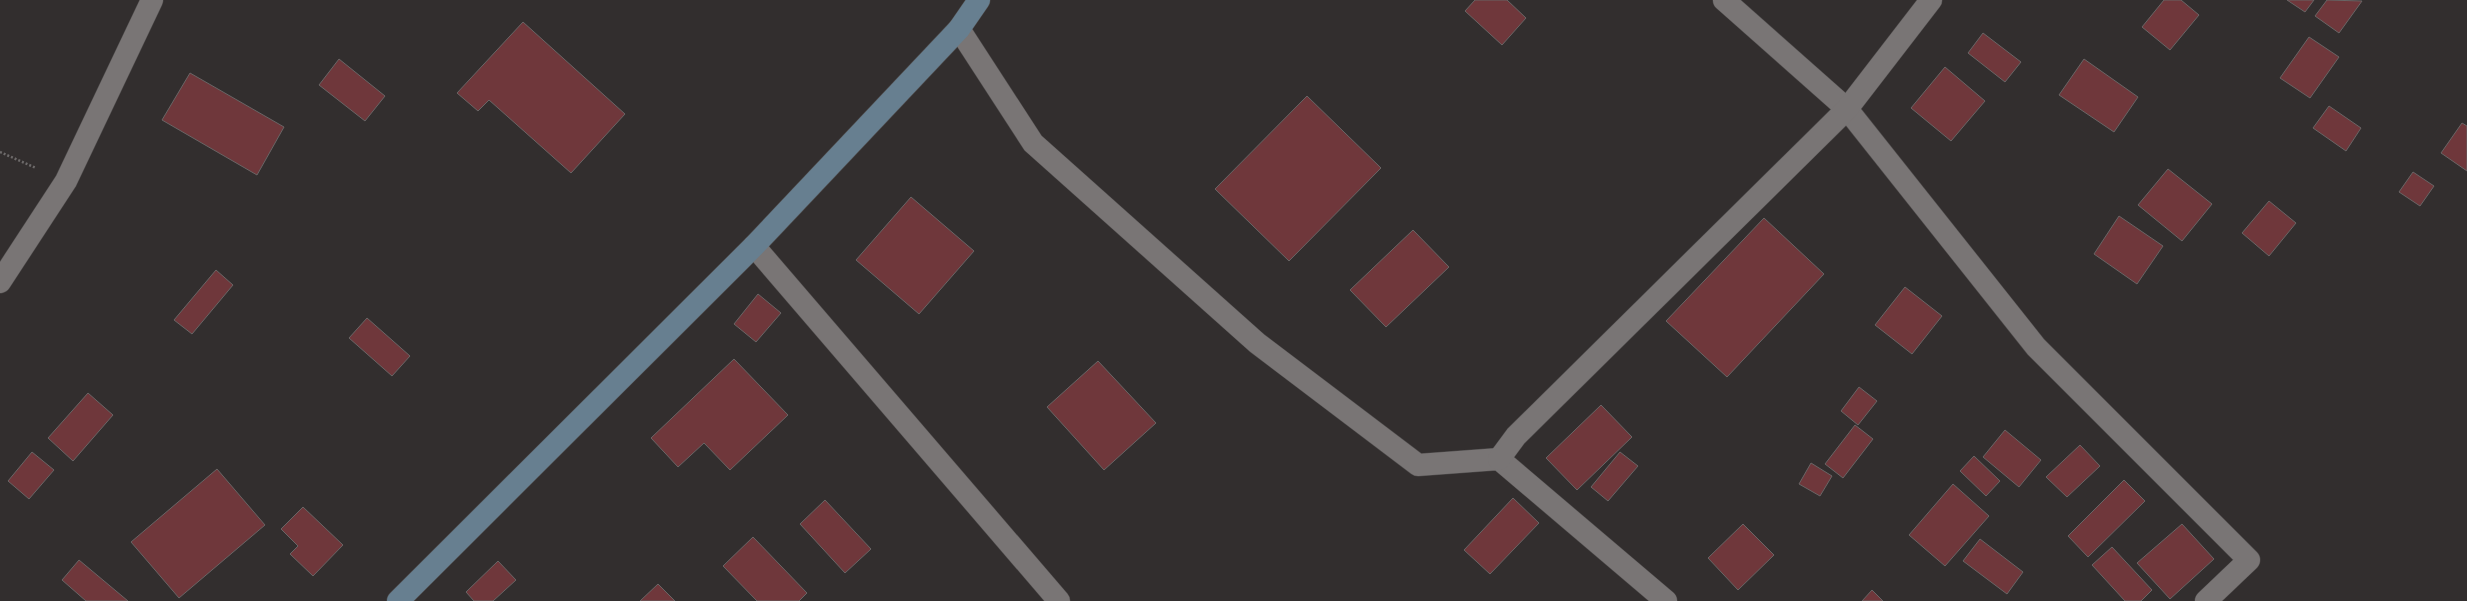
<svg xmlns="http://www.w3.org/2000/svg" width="2467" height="601" font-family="'Golos Text',sans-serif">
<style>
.building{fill:#6f373b;stroke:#696565}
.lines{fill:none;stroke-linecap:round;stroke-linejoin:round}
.street-casing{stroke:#4e4b4b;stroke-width:23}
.secondary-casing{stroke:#4e4b4b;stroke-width:23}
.path{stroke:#6e6b6b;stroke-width:2.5;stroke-dasharray:2 2;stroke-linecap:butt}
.street{stroke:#797575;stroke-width:22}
.secondary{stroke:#677f90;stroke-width:22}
</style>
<rect width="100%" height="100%" fill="#322e2e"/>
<g class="building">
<polygon points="1475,0 1507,0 1526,18 1502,45 1465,11"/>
<polygon points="2164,0 2181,0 2199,15 2170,50 2142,27"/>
<polygon points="2287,0 2314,0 2305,12"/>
<polygon points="2327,0 2362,1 2339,33 2315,16"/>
<polygon points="523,22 625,114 571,173 489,100 478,111 457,93"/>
<polygon points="1983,33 2021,62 2005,82 1968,53"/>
<polygon points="2309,37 2339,57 2310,98 2280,78"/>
<polygon points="339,59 385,96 365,121 319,85"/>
<polygon points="2084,59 2138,97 2114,132 2059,95"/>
<polygon points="1945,67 1985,101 1951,141 1911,108"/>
<polygon points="190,73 284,127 257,175 162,120"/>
<polygon points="1307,96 1381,168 1289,261 1215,189"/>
<polygon points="2329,106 2361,128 2346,151 2313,128"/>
<polygon points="2462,123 2467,126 2467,171 2441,153"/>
<polygon points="2168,169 2212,204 2182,241 2138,205"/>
<polygon points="2413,172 2434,186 2420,206 2399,192"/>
<polygon points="911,197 974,251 919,314 856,260"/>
<polygon points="2269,201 2296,223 2269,256 2242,233"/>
<polygon points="2119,216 2163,246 2137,284 2094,254"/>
<polygon points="1764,218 1824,274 1727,377 1666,321"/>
<polygon points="1413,230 1449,267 1386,327 1350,290"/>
<polygon points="216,270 233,285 192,334 174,320"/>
<polygon points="1905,287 1942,316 1912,354 1875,325"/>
<polygon points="758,294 781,313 756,342 734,324"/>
<polygon points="367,318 410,356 392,376 349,338"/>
<polygon points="734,359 788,415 730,470 704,443 678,467 651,438"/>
<polygon points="1098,361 1156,423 1104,470 1047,407"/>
<polygon points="1859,387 1877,401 1858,425 1841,411"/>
<polygon points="88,393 113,415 73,461 48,438"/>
<polygon points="1601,405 1632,437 1577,490 1546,458"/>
<polygon points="1855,425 1873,439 1843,478 1825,464"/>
<polygon points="2005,430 2041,460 2019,487 1983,457"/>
<polygon points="2080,445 2100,466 2067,497 2046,477"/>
<polygon points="32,452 54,470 29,499 8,481"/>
<polygon points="1620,452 1638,466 1608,501 1591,487"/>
<polygon points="1974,456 2000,481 1986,496 1960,471"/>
<polygon points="1811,463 1832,476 1820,496 1799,484"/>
<polygon points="217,469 265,525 179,598 131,542"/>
<polygon points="2124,480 2145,501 2088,557 2068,536"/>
<polygon points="1953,484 1989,516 1945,566 1909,535"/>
<polygon points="1513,498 1539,523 1490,574 1464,550"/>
<polygon points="825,500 871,549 845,573 800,524"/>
<polygon points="303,507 343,545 313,576 290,554 298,546 281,529"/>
<polygon points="1743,524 1774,555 1738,590 1708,558"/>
<polygon points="2182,524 2214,559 2170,599 2137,563"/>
<polygon points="753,537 807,593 799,601 757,601 723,566"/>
<polygon points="1980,539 2023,572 2007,594 1963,561"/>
<polygon points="2112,547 2152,590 2141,601 2125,601 2092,565"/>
<polygon points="79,560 128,601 86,601 62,580"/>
<polygon points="498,561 516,580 493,601 474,601 466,592"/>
<polygon points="658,584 675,601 640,601"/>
<polygon points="1872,590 1883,601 1862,601"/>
</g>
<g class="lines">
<defs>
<g id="street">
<polyline points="1724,0 1847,109 2036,347 2249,560 2206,601"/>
<polyline points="959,29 1033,143 1257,343 1418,465 1499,459 1666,601"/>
<polyline points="754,246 1059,601"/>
<polyline points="0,282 66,181 152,0"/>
<polyline points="1499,459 1516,436 1847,109 1931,0"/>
</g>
<polyline id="secondary" points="398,601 754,246 959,29 979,0"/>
</defs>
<use href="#street" class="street-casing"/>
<use href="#secondary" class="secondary-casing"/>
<polyline class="path" points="0,152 36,168"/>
<use href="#street" class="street"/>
<use href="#secondary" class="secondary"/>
</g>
</svg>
